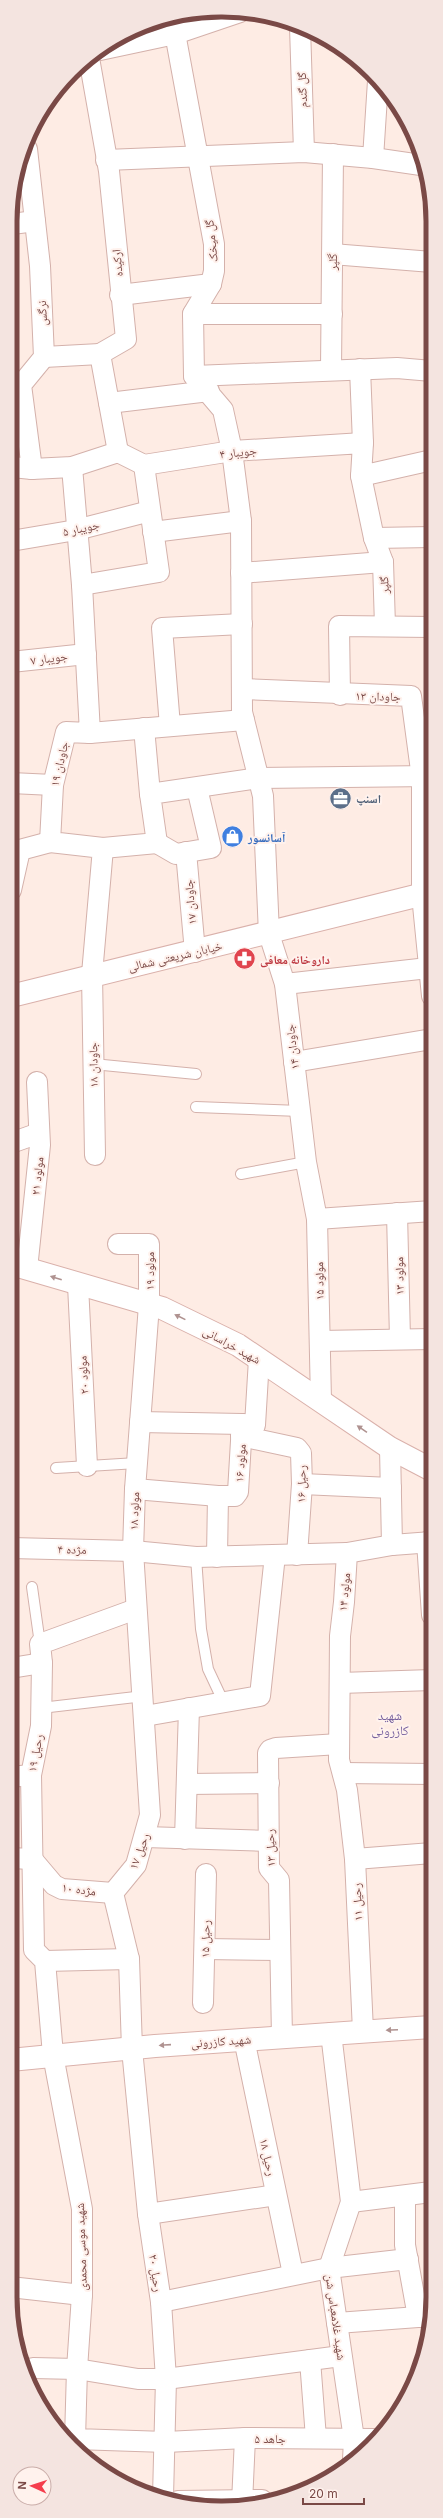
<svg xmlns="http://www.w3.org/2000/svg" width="443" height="2518" font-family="Inter,'Noto Naskh Arabic',sans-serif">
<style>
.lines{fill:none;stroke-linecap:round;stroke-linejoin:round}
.lane-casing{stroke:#d4b1ab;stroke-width:12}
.street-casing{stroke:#d4b1ab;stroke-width:22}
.secondary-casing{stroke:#dab1ab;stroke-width:24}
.lane{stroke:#fff;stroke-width:10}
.street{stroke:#fff;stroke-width:20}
.secondary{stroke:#fff;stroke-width:22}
.oneway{fill:#af9290}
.labels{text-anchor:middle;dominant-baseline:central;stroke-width:4;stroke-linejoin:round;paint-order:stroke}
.street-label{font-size:12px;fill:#7a4946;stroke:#fff2ed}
.service-label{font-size:12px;font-weight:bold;fill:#4e5e75;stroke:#fff2ed;text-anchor:start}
.shop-label{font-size:12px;font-weight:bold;fill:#366cbe;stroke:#fff2ed;text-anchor:start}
.health-label{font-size:12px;font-weight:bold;fill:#be3a42;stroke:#fff2ed;text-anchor:start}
.neighbourhood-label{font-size:13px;fill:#77619e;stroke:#fff2ed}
.rim{fill:none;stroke:#7a4946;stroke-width:5}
</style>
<rect width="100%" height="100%" fill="#feece4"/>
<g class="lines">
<defs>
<g id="lane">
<polyline points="93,1064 196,1074"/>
<polyline points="196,1107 300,1111"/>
<polyline points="241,1174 306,1162"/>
<polyline points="56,1468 137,1463"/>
<polyline points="196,1557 201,1629 208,1669 223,1701"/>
<polyline points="32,1587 40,1644"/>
<polyline points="41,1708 144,1696"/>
</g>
<g id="street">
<polyline points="172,17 214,244 214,271 211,284 193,314 194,376 223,410 232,451 241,521 242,712 263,796 269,934 285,984 306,1162 317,1219 321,1401"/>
<polyline points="300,27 304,152"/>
<polyline points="100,50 175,34 240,12"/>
<polyline points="89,58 109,171 126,339 100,354 118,452"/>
<polyline points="27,149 40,266 44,357 21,385 32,469"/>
<polyline points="373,158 378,81"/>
<polyline points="106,160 304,152 373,158 421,165"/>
<polyline points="12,224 35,221"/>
<polyline points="332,254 432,262"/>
<polyline points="120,295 211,284"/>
<polyline points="193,314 332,314"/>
<polyline points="44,357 100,354"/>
<polyline points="360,369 363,443"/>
<polyline points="331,370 333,154"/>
<polyline points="194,376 397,368 432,371"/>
<polyline points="109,403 209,391"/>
<polyline points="12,467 32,469 72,467 118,452 144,465 232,451 363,443 361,476 432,460"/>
<polyline points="72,467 82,585 90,733 66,732 53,785 50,842 103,848 92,974 95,1155"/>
<polyline points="361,476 374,538 383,562 385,626"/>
<polyline points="153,532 241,521"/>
<polyline points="374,538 432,537"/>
<polyline points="11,541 76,530 150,511"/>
<polyline points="241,573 383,562"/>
<polyline points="82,585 159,572 144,465"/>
<polyline points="11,662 86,654"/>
<polyline points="242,689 411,696 422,778 422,895 432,996"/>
<polyline points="340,695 339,626 432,627"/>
<polyline points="170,726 162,628 242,624"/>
<polyline points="144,728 150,794"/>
<polyline points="90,733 244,720"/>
<polyline points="11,783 53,785"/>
<polyline points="157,843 176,854 211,848 197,788"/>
<polyline points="103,848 157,843 150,794 258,778 432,776"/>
<polyline points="186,852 195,952"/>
<polyline points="11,890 20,850 50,842"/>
<polyline points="285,984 428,968"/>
<polyline points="294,1062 432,1039"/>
<polyline points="11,1143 39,1133"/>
<polyline points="397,1213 400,1339"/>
<polyline points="317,1219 432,1211"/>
<polyline points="118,1244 149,1244 149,1305 135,1489 133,1551 150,1815 136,1865 113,1893 129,1959 132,2049 148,2214 161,2302 166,2379 163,2497"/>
<polyline points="27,1269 40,1145 37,1082"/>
<polyline points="78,1285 87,1466"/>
<polyline points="320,1341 432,1339"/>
<polyline points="140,1422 242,1424"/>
<polyline points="241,1436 297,1448 301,1453 302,1484 297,1555"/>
<polyline points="302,1484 391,1488"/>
<polyline points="135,1489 218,1496"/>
<polyline points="427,1542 432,1615"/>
<polyline points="392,1545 432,1542"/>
<polyline points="11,1548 133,1551 196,1557 347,1553"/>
<polyline points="217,1557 218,1496 235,1496 238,1492 242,1424 255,1425 259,1359"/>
<polyline points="136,1609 40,1644 42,1663 41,1726 31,1775 34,1950 45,1961 53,2055 82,2209 82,2295 77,2369 75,2439 166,2442 245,2438 374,2439"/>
<polyline points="11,1668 42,1663"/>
<polyline points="340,1683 432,1680"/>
<polyline points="145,1716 260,1696 275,1555"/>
<polyline points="343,1773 432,1774"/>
<polyline points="10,1777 31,1775"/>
<polyline points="187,1784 269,1783"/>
<polyline points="145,1837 269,1841"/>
<polyline points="185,1839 189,1708"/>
<polyline points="10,1858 32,1859 54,1885 62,1889 113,1893"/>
<polyline points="355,1859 432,1853"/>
<polyline points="205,1949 280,1950"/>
<polyline points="45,1961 129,1959"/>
<polyline points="203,2003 206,1874"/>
<polyline points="363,2031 355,1859 347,1790 339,1760 340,1636 344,1602 347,1553 392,1545 390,1448"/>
<polyline points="331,2033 351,2202 329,2268 354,2439 353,2460"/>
<polyline points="282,2037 279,1880 269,1868 268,1753 270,1750 276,1748 339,1744"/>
<polyline points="244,2039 293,2274"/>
<polyline points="405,2196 405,2245 418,2317 431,2317"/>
<polyline points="351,2202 431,2192"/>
<polyline points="148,2214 276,2195"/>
<polyline points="10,2287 82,2295"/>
<polyline points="161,2302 329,2268 408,2259"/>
<polyline points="337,2323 418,2317"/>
<polyline points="310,2360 316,2438"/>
<polyline points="33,2368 77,2369 138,2379 166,2379 341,2356"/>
<polyline points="178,2501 262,2500"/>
<polyline points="242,2503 245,2438"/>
</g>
<g id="secondary">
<polyline points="11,996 432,892"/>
<polyline points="11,1264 162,1308 238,1345 390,1448 432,1470"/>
<polyline points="10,2060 155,2046 431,2027"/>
</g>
</defs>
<use href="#lane" class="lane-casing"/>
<use href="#street" class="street-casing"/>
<use href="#secondary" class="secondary-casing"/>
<use href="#lane" class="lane"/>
<use href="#street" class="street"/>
<use href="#secondary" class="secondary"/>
</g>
<defs><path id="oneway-solid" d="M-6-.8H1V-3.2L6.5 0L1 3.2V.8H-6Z"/></defs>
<g class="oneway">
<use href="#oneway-solid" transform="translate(56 1278) rotate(-163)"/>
<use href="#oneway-solid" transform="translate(180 1317) rotate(-154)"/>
<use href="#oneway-solid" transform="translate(362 1429) rotate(-146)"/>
<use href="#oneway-solid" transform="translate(392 2030) rotate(177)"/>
<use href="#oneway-solid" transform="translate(165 2045) rotate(176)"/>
</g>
<defs>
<symbol id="office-disc" viewBox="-11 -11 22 22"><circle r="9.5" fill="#5c6f8a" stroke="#fff2ed"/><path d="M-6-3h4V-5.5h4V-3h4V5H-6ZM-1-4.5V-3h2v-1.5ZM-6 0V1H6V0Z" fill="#fff"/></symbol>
<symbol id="shop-disc" viewBox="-11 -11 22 22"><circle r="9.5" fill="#3f7fe0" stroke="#fff2ed"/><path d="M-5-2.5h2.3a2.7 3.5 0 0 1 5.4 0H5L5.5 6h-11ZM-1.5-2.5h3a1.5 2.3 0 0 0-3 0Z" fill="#fff"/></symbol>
<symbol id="pharmacy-disc" viewBox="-11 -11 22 22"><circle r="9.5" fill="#e0444e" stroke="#fff2ed"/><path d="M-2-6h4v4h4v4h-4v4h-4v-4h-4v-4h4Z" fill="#fff"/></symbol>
</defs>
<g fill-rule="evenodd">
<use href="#office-disc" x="328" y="786" width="25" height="25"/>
<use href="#shop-disc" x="220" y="824" width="25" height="25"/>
<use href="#pharmacy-disc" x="232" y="946" width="25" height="25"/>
</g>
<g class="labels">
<g class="street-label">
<text transform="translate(302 90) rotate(-92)">گل گندم</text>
<text transform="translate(211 241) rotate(-96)">گل میخک</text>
<text transform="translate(332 262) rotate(-90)">گلپر</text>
<text transform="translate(117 263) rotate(-95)">ارکیده</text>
<text transform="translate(42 313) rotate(-93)">نرگس</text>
<text transform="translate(238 452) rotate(-6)">جویبار ۴</text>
<text transform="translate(81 528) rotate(-12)">جویبار ۵</text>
<text transform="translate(384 585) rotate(-92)">گلپر</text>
<text transform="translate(49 658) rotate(-7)">جویبار ۷</text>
<text transform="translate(378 696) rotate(1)">جاودان ۱۳</text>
<text transform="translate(59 764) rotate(-77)">جاودان ۱۹</text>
<text transform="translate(190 902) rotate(-95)">جاودان ۱۷</text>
<text transform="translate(175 956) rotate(-13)">خیابان شریعتی شمالی</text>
<text transform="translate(292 1047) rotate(-97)">جاودان ۱۴</text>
<text transform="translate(93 1065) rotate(-91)">جاودان ۱۸</text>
<text transform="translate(37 1176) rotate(-84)">مولود ۲۱</text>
<text transform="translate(149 1271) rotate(-90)">مولود ۱۹</text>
<text transform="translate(399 1276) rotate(-91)">مولود ۱۳</text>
<text transform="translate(319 1281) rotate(-91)">مولود ۱۵</text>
<text transform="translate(232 1345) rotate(29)">شهید خراسانی</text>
<text transform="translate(83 1375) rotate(-93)">مولود ۲۰</text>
<text transform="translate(240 1463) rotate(-86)">مولود ۱۶</text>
<text transform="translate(301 1484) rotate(-89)">رحیل ۱۶</text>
<text transform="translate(134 1511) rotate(-88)">مولود ۱۸</text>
<text transform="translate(72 1549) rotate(1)">مژده ۴</text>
<text transform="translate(344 1592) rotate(-85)">مولود ۱۴</text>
<text transform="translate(35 1753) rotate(-79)">رحیل ۱۹</text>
<text transform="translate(270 1848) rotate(-92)">رحیل ۱۳</text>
<text transform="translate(139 1851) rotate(-69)">رحیل ۱۷</text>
<text transform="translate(79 1889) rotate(7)">مژده ۱۰</text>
<text transform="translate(357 1902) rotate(-93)">رحیل ۱۱</text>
<text transform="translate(205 1939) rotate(-89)">رحیل ۱۵</text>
<text transform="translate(221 2041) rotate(-4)">شهید کازرونی</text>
<text transform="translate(268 2157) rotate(78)">رحیل ۱۸</text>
<text transform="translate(81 2247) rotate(-92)">شهید موسی محمدی</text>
<text transform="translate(156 2273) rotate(82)">رحیل ۲۰</text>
<text transform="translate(336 2317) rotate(82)">شهید غلامعباس شن</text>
<text x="270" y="2438">جاهد ۵</text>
</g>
<g class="service-label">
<text x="356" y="798">اسنپ</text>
</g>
<g class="shop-label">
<text x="248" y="837">آسانسور</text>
</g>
<g class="health-label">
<text x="260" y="959">داروخانه معافی</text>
</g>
<g class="neighbourhood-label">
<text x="390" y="1715">شهید<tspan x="390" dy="15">کازرونی</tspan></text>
</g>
</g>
<path d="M0 0H443V2518H0ZM221 17H222A204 204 0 0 1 426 221V2297A204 204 0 0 1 222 2501H221A204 204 0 0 1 17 2297V221A204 204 0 0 1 221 17Z" fill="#f4e4e0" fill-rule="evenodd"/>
<path class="rim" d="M221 17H222A204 204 0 0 1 426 221V2297A204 204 0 0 1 222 2501H221A204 204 0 0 1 17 2297V221A204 204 0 0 1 221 17Z"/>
<g transform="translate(32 2486) rotate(273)"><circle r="19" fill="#fff2ed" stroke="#caaeaa"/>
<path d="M0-3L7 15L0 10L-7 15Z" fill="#f53d4c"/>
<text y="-6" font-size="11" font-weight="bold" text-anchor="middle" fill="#7a4946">N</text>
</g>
<path d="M303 2498v6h61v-6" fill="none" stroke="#7a4946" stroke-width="2"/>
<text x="309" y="2498" font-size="12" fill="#7a4946" stroke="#fff2ed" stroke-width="3" paint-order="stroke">20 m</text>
</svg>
